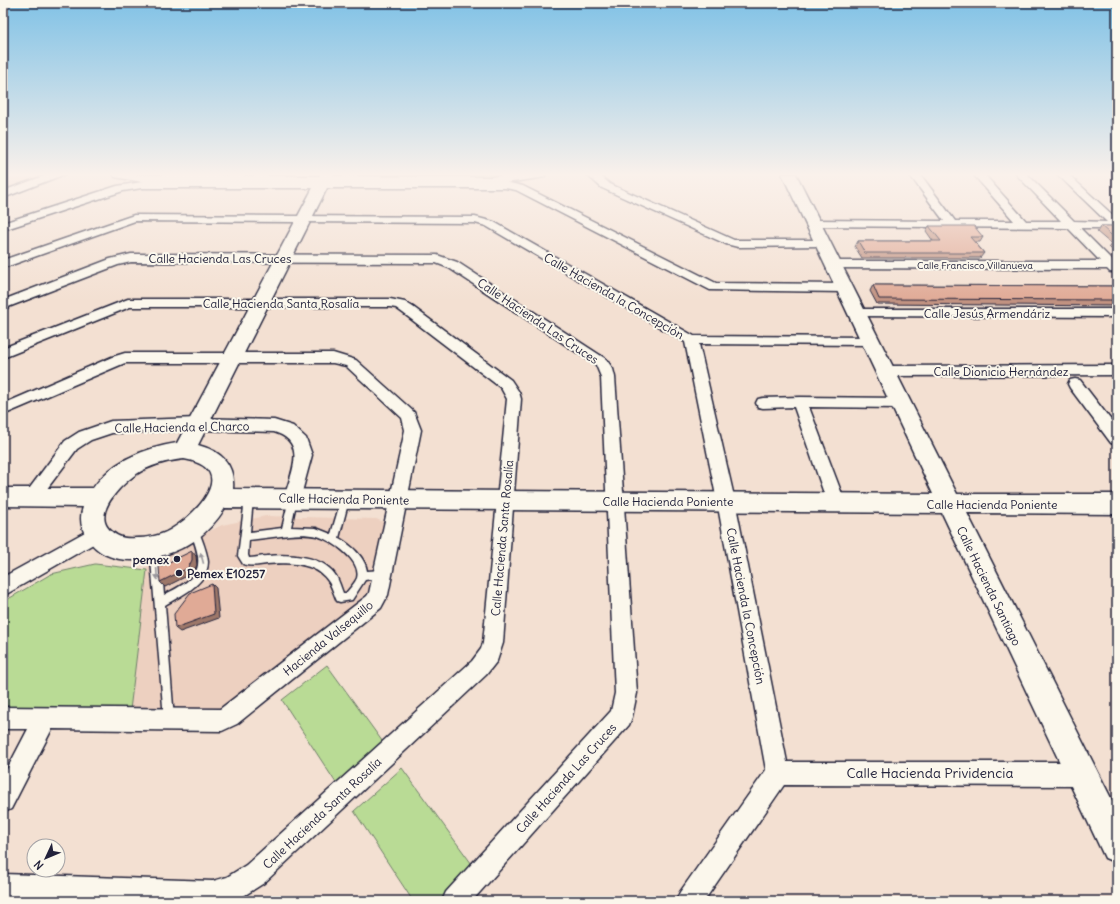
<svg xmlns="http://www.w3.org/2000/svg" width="1120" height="904" font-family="Delius,sans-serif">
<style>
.built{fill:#edd0c0}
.green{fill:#b9db95;stroke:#6e7e68}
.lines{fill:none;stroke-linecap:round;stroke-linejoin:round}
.lane-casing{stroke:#22223b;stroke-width:3}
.street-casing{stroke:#22223b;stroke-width:3}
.secondary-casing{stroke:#22223b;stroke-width:3}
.lane{fill:#fbf7ec;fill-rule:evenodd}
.street{fill:#fbf7ec;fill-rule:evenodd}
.secondary{fill:#fbf7ec;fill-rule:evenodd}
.wall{fill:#c19281;stroke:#22223b}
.shaded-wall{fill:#9d7769;stroke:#22223b}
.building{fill:#e0aa96;stroke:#22223b}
.oneway{fill:#99979c}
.poi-dot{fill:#22223b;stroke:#fbf7ec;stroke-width:1.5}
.labels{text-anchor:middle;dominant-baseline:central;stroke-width:4;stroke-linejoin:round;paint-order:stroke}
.far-street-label{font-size:10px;fill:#22223b;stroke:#fbf7ec}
.street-label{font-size:12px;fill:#22223b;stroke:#fbf7ec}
.poi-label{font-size:12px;font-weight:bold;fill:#22223b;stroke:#fbf7ec;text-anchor:end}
.near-street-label{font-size:14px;fill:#22223b;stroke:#fbf7ec}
</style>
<rect width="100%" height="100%" fill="#f3e0d2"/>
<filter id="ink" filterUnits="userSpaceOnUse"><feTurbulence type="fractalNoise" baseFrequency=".025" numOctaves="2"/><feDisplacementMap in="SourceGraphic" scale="8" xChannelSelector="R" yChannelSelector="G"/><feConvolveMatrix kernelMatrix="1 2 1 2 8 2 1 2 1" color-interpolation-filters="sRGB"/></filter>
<g filter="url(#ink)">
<g class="built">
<polygon points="3,175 51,175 3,193"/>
<polygon points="266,516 376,519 384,522 385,531 366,599 227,706 218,708 130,710 148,562 222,525"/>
</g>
<g class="green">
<polygon points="339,174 524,174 511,178 338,177"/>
<polygon points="95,564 147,570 130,710 3,710 3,602 51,574"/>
<polygon points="327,665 385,745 338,786 282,700"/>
<polygon points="402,768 474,867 442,901 413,901 354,811"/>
</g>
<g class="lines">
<defs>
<g id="lane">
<path d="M249,496L252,497L253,499L250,532L282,528L289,499L290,497L293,496L296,497L297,499L291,527L316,528L331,534L341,500L342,498L345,497L348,498L349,500L339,538C351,545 365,557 367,571L383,570L386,571L388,574L386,577L365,580L352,600L340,602L337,601C334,595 332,586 328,581C316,562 287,562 267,564C259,565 251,567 243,564L238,556L245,499L246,497ZM289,535C299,534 308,534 317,536C331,540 362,560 357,578C355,583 350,588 346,593H343C341,588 339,581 336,576C323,555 289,554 267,556C261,556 255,558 249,558L248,555L249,540Z"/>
<path d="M194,525L197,526L198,529C202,540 207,551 208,562C208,584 180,596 165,605L174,719L173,723L169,724L165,723L164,719L150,547L152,544L155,543L158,544L160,547L164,595C175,589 196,580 198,565C200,554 193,540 190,529L191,526Z"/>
</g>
<g id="street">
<polygon points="49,174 65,174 3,198 3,191"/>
<polygon points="586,174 598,174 610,184 734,240 822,240 826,241 828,243 826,245 822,246 738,247 726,244 602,188"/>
<polygon points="909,174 920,174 955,221 1014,221 973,174 984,174 1026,221 1061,221 1016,174 1027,174 1074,221 1107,222 1057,174 1068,174 1117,219 1117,228 1080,228 1113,261 1117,261 1117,272 1110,272 1107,269 829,268 827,265 829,262 833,261 1100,261 1068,228 813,226 807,223 813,220 944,221"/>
<polygon points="142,182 505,182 523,186 716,283 844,284 848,285 850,288 848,291 844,292 710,290 516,190 505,188 142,188 123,191 3,230 3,223 117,186"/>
<polygon points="134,215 475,217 494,222 694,336 871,337 876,338 878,341 876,344 871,345 699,344 735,501 787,762 1081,762 1089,766 1093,774 1089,782 1081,786 784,785 704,901 676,901 680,892 766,770 717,501 685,342 486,226 475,223 135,221 3,268 3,260"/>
<polygon points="131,254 437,255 457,262 606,359 613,369 615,377 637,693 632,717 629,725 472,901 442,901 446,892 611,711 615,693 601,377 596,365 449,268 436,263 131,262 118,265 3,309 3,300 110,259"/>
<polygon points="128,299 390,299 405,302 413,307 511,380 519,392 521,399 503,643 497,661 486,675 264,883 242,897 232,901 3,900 3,874 213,881 227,877 246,865 472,661 481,649 483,643 507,399 501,388 403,313 396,308 390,307 130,307 3,358 3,348"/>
<polygon points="857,309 1117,309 1117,317 852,316 851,313 852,310"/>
<polygon points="125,353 333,353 356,360 414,412 421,430 388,595 381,608 237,724 222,731 52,729 11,809 3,813 3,777 28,729 3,729 3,707 220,709 367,596 369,593 405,430 402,418 346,366 333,363 125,363 3,415 3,404 112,357"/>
<polygon points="1117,365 1117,375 885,376 880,374 878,371 880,368 885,366"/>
<polygon points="1075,379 1080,380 1117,428 1117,445 1111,443 1070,388 1068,384 1070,380"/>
<polygon points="800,397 900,398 905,399 907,403 905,407 900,408 809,407 845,502 842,507 836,509 830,507 827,502 794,407 763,408 758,407 756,403 758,399 763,398"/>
<path d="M198,418L274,420L293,426L306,438L312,455L299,503L293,505L287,503L284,498C291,473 308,442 274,432L198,430L112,433L91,440L77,449L37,502L31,504L25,502L23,497L65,441L79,432L111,421Z"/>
<polygon points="96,526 102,529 105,534 102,539 3,596 3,577"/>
</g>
<path id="secondary" d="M113,174L319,176L320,174H334L333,176L492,177L508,174H546L544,177L539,178L492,185L329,184L198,445C221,451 235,464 233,489L933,494L782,174H796L957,494H1117V514L967,513L1117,810V863L1105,858L942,513L225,508C217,521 207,532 194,541C166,560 110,573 88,539C81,529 79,519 83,507L3,506V488H93C112,461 145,448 177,443L315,184L148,183L115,177ZM184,459C242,469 194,518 166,532C157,536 146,538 136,538C126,539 119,538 111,531C91,514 121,485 135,475C150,465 166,461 184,459Z"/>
</defs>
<use href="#lane" class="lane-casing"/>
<use href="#street" class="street-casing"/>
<use href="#secondary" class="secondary-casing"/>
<use href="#lane" class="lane"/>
<use href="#street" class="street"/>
<use href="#secondary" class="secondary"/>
</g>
<g class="wall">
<polygon points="929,226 983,237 980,242 975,242 984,253 980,258 862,258 855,247 858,241 933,241 926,231"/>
<polygon points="1101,226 1117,226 1117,255 1109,247 1111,244 1097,232"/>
<polygon points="873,285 1117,286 1117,306 877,304 870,291"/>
</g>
<g class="shaded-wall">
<polygon points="192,551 196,556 197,565 193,573 165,587 160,582"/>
<polygon points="212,584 216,588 219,618 180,632 175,628"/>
</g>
<g class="building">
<polygon points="929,226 974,226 983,237 970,237 984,253 865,253 858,241 941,241"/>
<polygon points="1101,226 1117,226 1117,240"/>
<polygon points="1113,241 1117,241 1117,245"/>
<polygon points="873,285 1117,286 1117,300 879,299"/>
<polygon points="192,551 192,560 188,568 160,582 159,567"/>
<polygon points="212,584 214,614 175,628 174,614 190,593"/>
</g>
<defs><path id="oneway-solid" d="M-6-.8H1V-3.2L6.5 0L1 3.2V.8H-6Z"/></defs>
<g class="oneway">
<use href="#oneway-solid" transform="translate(202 558) rotate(-105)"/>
<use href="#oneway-solid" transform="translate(157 574) rotate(86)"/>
</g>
</g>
<linearGradient id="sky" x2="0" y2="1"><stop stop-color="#81c2e6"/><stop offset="0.58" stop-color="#faf1eb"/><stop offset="1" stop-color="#faf1eb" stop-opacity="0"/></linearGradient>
<rect width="1120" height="301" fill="url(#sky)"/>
<g class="poi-dot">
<circle cx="177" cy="559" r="4"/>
<circle cx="179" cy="573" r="4"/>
</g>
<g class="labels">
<g class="far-street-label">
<text x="975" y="265">Calle Francisco Villanueva</text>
</g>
<g class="street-label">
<text x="220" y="258">Calle Hacienda Las Cruces</text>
<text transform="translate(614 296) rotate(30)">Calle Hacienda la Concepción</text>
<text x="281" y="303">Calle Hacienda Santa Rosalía</text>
<text x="987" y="313">Calle Jesús Armendáriz</text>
<text transform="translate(538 321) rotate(34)">Calle Hacienda Las Cruces</text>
<text x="1001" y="371">Calle Dionicio Hernández</text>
<text transform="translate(182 427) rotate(-1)">Calle Hacienda el Charco</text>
<text transform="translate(344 499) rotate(1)">Calle Hacienda Poniente</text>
<text x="668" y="501">Calle Hacienda Poniente</text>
<text x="992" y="504">Calle Hacienda Poniente</text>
<text transform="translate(502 538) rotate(-85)">Calle Hacienda Santa Rosalía</text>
<text transform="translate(989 586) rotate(64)">Calle Hacienda Santiago</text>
<text transform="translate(746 606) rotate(79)">Calle Hacienda la Concepción</text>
<text transform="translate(328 638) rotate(-39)">Hacienda Valsequillo</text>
<text transform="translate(566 778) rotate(-48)">Calle Hacienda Las Cruces</text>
<text transform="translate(322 813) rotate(-43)">Calle Hacienda Santa Rosalía</text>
</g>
<g class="poi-label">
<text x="169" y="559">pemex</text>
<text x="187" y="573" text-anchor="start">Pemex E10257</text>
</g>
<g class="near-street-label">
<text x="930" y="773">Calle Hacienda Prividencia</text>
</g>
</g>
<rect width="1120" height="904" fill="none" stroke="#fbf7ec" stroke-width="16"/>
<rect x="8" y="8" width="1104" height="888" fill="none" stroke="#22223b" stroke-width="1.5" filter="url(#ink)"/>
<g transform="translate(46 858) rotate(226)"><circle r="19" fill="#fbf7ec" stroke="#a4a2a5"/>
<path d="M0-3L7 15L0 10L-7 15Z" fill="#22223b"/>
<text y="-6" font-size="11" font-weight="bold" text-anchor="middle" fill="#22223b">N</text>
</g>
</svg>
